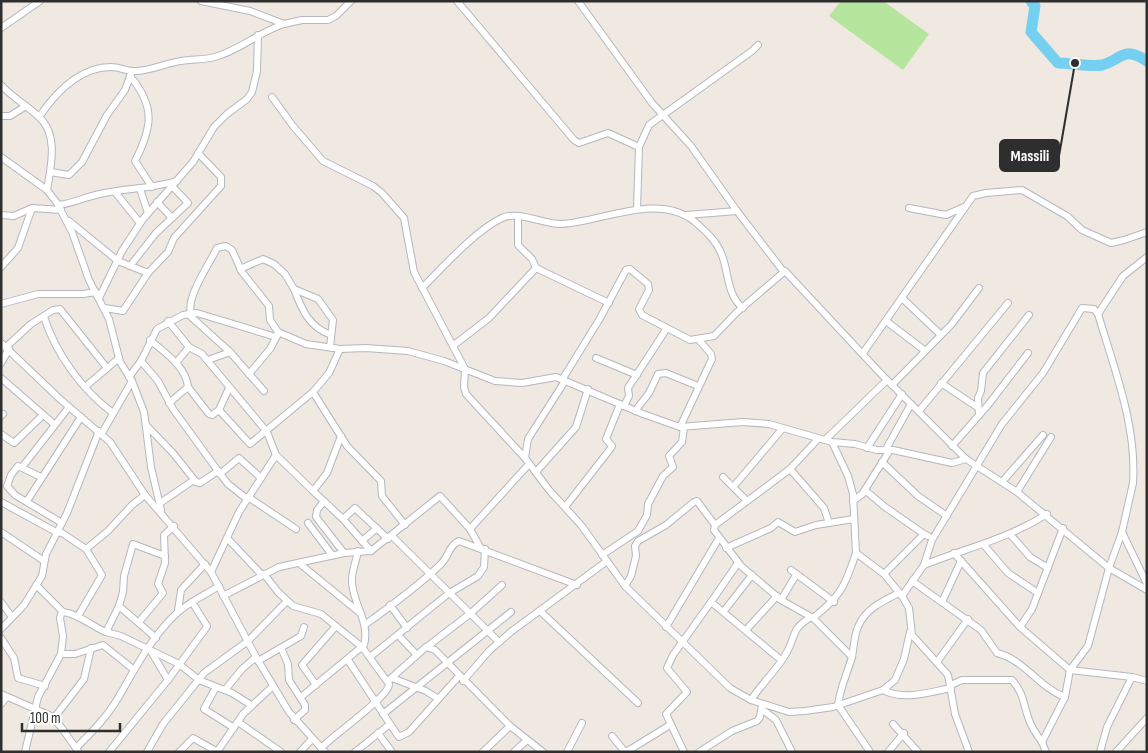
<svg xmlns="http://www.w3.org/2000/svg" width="1148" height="753" font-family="'Sofia Sans Condensed',sans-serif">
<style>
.green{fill:#b6e59e}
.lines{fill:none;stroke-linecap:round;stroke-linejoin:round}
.river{stroke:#75cff0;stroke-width:11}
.minor-casing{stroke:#b4b7c1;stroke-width:8}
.minor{stroke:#fff;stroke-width:6}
.leader{fill:none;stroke:#2e2e2e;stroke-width:2}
.callout-dot{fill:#2e2e2e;stroke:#fff;stroke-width:2}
.callout{fill:#2e2e2e;stroke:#2e2e2e;stroke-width:2}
.callout-label{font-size:16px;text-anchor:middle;font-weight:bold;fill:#fff}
</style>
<rect width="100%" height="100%" fill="#efe9e1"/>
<polygon class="green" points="841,1 883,1 929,34 903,70 829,16"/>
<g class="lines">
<path class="river" d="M1031,1L1035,6L1031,32L1058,63C1070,63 1092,67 1102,65C1122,60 1122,45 1147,61"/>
<defs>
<g id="minor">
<polyline points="201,1 250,11 284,24 302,20 328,20 336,16 351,1"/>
<polyline points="457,1 574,140 579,143 608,133 639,147"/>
<polyline points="578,1 652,103 691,146 737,211 783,271"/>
<polyline points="1,28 40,1"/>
<path d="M130,76C156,107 152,128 135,161L152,187"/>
<path d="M1,85C12,97 26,105 38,116C59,134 51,166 47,190L57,203L72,232L89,280L109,319L120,362L132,381L144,412L151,467L161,510"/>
<polyline points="272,97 293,126 323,161 373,186 382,193 404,218 414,272 465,369 464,387 466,394 525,458 549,490 581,525 625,586 730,688 751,700 789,712 805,711 833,707 883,690 895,680 904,659 910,632"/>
<polyline points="1,116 10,116 26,106"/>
<path d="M39,117C56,92 80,67 111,67C120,67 128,72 137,71C152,70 167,63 181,61C193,59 204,60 215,57C240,50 259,32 284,24"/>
<polyline points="1,157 47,190"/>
<polyline points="50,172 69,175 82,162 107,115 125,90 132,71"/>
<polyline points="140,189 148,213"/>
<polyline points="115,192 140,223"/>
<polyline points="157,202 172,218"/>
<path d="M59,205C74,203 85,197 100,194C125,188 151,189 177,181"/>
<polyline points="909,208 946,215 964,207"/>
<polyline points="637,209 639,147 649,125 752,51 758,45"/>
<polyline points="1,215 14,216 32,208 61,210"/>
<polyline points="686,215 737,211"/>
<polyline points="69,221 118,261 148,273 168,252 174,238 221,186 221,177 198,153"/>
<polyline points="130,266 156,233 188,203 172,186"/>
<polyline points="1,267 18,248 32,208"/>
<polyline points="536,268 609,303"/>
<polyline points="240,269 263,259 274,264 285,274 294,289 318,299 333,320 330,347"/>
<path d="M422,288C443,267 476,230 502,218C519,210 544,225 562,224C602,222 657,192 694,221C704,230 716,240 721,253C729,270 726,295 743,308"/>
<path d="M294,289C302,310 309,327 331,335"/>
<polyline points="99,298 122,251 143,219 193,162 214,127 227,114 247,99 252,92 257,71 258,35"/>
<polyline points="902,298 941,335"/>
<polyline points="1,304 38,294 83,294 96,292"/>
<polyline points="105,308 123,311 148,273"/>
<path d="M191,313C186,297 210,263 217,248L226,246L232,250L242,272L269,306L270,320L278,332L306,344L340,349"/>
<polyline points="188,314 230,352 264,391"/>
<polyline points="1098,314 1123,276 1147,257"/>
<path d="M44,317C56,354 82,390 113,413"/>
<polyline points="168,321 189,347 202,354 267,432 276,455"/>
<polyline points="886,321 924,350"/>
<path d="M150,340C165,353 186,366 188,387L169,403"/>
<polyline points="1,343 61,400 110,442 145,495 211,572 256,657 289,712 325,752"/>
<polyline points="454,345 489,318 536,268 532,259 518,245 518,217"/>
<polyline points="6,347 31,324 53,310 60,309 107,368"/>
<polyline points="863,353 973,196 986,193 1022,190 1067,216 1082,230 1111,243 1124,240 1147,232"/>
<polyline points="596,358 637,375"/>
<polyline points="208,360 230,352"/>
<polyline points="141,361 158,381 173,409 218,471"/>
<polyline points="1,363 9,349"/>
<polyline points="176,363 189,347"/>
<polyline points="249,374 270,349 278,334"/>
<polyline points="129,377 141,361 157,329 183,315 197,313 276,337"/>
<polyline points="1,378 54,424"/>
<polyline points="562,380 599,320 626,270 630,269 648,284 649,290 639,309 642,315 690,340 714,336 737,312 785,271 882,375 966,459 1017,492 1109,568 1147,590"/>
<polyline points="941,383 977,407"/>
<polyline points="892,385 951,325 979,288"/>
<polyline points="85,387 119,358"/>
<polyline points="188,387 209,414 212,415 219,410 250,444 313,392"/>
<polyline points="624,406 629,396 628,388 667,328"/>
<polyline points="219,410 229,388"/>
<polyline points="635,411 649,393 658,374 666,373 698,386"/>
<polyline points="919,411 1008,303"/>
<polyline points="979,415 978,398 981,391 983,373 1029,315"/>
<polyline points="1,416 3,414"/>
<polyline points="146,425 173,453 196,482 200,483 218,471 228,484 247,499"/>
<polyline points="680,427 712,359 711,354 699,340"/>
<polyline points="102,433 132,381"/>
<polyline points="1,434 14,443 43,415"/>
<polyline points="818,439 790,469 715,525 714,530 741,566 781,600 813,618 852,657"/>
<polyline points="825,440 887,380"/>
<polyline points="832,442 848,476 853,494 856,553 884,574 902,596 909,608 912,635 948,675 955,714 969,752"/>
<polyline points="952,446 988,405 1028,353"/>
<polyline points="867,448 902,394"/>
<polyline points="886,449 911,404"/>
<polyline points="525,458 528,439 565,381"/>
<polyline points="882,462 918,496 947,516"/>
<polyline points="23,466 69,407"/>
<polyline points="790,469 824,508 829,523"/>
<polyline points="536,472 576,427 588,389"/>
<polyline points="220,474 239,458 261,478"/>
<polyline points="41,477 18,466 11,475 7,486 15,495 62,523"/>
<polyline points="723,477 747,501"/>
<polyline points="1002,482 1043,435"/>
<polyline points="734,486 783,428"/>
<polyline points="313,491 343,519 371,551"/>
<polyline points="864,491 890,450"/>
<polyline points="1017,492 1051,437"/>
<polyline points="248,497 296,529"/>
<polyline points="27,501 81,417"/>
<polyline points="324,501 317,510 316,517 344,553"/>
<polyline points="853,501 866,491 885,507 924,534"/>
<polyline points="1,502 58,533"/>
<polyline points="160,503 194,480"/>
<polyline points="565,507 611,448 612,446 606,439 620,404"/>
<polyline points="343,519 355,508 388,539"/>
<polyline points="308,523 332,555"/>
<polyline points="405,525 382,496 381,481 347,446 313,392 329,373 340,349 366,348 408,351 444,361 495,381 522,383 556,377 643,414 680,427 743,422 769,424 832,442 855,444 877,450 893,450 952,463 966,459"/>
<polyline points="59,531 86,549 102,575 78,616"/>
<polyline points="1,532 44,561"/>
<polyline points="1122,532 1147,584"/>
<polyline points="1010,534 1030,557 1048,568"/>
<polyline points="392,536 499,642"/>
<polyline points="228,539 262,575"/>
<polyline points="362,541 377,528"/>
<polyline points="983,544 1008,573 1038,593"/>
<polyline points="480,547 470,529 529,464"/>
<polyline points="726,548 771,528 778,522 795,532 816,525 854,519"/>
<polyline points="86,549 108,531 132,505 145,495"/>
<polyline points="954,553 1020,627 1070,670 1132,677 1147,681"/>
<polyline points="602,555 638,531 647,515 648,504 663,476 673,467 669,456 682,442 684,427"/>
<polyline points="299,563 360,613"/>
<path d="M924,565C966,548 1008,539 1047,514"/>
<polyline points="791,570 834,602"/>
<polyline points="211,572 239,512 276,455 313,491 327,473 341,436"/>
<path d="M264,574L278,592L293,606L321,614L362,647L389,684C390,696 333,735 321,748"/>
<polyline points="884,574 924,534 928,536"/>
<path d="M912,581L981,630L997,653C1025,660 1038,687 1065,697"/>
<polyline points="625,586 631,576 636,556 635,546 638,541 666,525 694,502 697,501 715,525"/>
<polyline points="223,596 279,567 344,553 371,551 440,496 470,529"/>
<path d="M902,596L924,565L932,540L1002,424L1043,373L1082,308L1094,309L1098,314C1114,368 1137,426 1133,483L1122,532L1109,568L1088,646L1070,670L1065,697L1042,742L1046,752"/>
<polyline points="781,600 796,575"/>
<polyline points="1,602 12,617"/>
<polyline points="711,602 738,563"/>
<polyline points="942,602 961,561"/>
<polyline points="390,605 407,628"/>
<polyline points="119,606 156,638"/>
<polyline points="178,611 181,590 205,564"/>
<polyline points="540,611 638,703"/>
<polyline points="724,611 752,575"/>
<path d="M63,612C79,614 91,626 106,632L119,606L123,592L124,576L133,544L165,556"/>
<path d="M813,618C841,596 845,586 856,553"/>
<polyline points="139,622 163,593 158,584 165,563 164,535 174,526"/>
<path d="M366,624C391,606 418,586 440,565C449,557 448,546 459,541L577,585"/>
<polyline points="666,627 719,538"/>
<polyline points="1020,627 1032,609 1063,528"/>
<polyline points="1,629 24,605 42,576 46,554 67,513 99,431"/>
<polyline points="746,630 777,596"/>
<polyline points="106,632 121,636 179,664 199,680 232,693 251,705"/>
<polyline points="398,635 416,654"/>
<polyline points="1,638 14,658 18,678 45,686"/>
<polyline points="428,646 471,613 502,585"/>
<polyline points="281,648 288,664 289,680 305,705 305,710 294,720"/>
<polyline points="152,653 168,680"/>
<polyline points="61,654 75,654 103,645 133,669"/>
<polyline points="370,657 448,594 478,576 484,567 485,549"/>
<polyline points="348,660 390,724 355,752"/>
<polyline points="258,661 301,636 304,627"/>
<polyline points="937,662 968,619"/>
<polyline points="392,678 426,691 437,698"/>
<polyline points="388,681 426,647 435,650 510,726 483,752"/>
<polyline points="463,681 489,651 512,631 607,561"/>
<polyline points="316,685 302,665 336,626"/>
<path d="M951,685L962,680H1012C1023,692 1023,702 1028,717C1031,727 1036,734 1042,742"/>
<polyline points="216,687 204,709 234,728"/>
<polyline points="225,690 242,669 256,657"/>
<path d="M883,690C903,701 930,692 951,688"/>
<polyline points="1,694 51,716 61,727 78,751"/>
<path d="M301,697L364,645C370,622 354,606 352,583C351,573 356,562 358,551"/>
<path d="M751,700C762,683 778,669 787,652C797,634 790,630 811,617"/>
<polyline points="1,704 7,697"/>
<polyline points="763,710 776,720 792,752"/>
<polyline points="383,714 511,612"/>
<polyline points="54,718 84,679 91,648"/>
<polyline points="238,722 281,752"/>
<polyline points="390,724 399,737 409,732 459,676"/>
<polyline points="893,724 918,752"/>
<polyline points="510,726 543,752"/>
<polyline points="378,733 392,752"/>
<polyline points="612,736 625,752"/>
<path d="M76,748C91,733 107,717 118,698C135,669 151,637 177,613C189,602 205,595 219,586"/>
<polyline points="25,752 38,697 61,654 63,636 60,618 62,611 36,585"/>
<polyline points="109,752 168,680 206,628 207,626 192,602"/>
<polyline points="147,752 163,724 204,673 248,641 287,601"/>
<polyline points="179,752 193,738 218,752"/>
<polyline points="217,752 243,714 273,686"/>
<polyline points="300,752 312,739"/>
<polyline points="514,752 527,740"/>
<polyline points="567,752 582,723"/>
<polyline points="626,752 670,725"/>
<polyline points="684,752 666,714 687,692 667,668 673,655 711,602 781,660"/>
<polyline points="699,752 732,731 757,721 760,717 762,704"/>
<path d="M870,752L838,705C840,688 847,674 852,657C854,647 854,636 858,627C865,609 883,601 899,593"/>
<polyline points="888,752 904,733"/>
<polyline points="1100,752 1107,727 1132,677"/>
<polyline points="1116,752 1147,718"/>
</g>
</defs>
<use href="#minor" class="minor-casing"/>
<use href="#minor" class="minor"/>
</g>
<path class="leader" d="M1075 63L1059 156"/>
<circle class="callout-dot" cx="1075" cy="63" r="5"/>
<rect class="callout" x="1000" y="140" width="59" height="31" rx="5"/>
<g class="callout-label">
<text x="1030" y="161">Massili</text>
</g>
<rect width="1148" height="753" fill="none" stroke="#2e2e2e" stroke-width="5"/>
<path d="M22 723v8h98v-8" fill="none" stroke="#2e2e2e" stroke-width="2.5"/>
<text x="30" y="723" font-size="15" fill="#2e2e2e" stroke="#ffffff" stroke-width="4" paint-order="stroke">100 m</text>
</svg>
